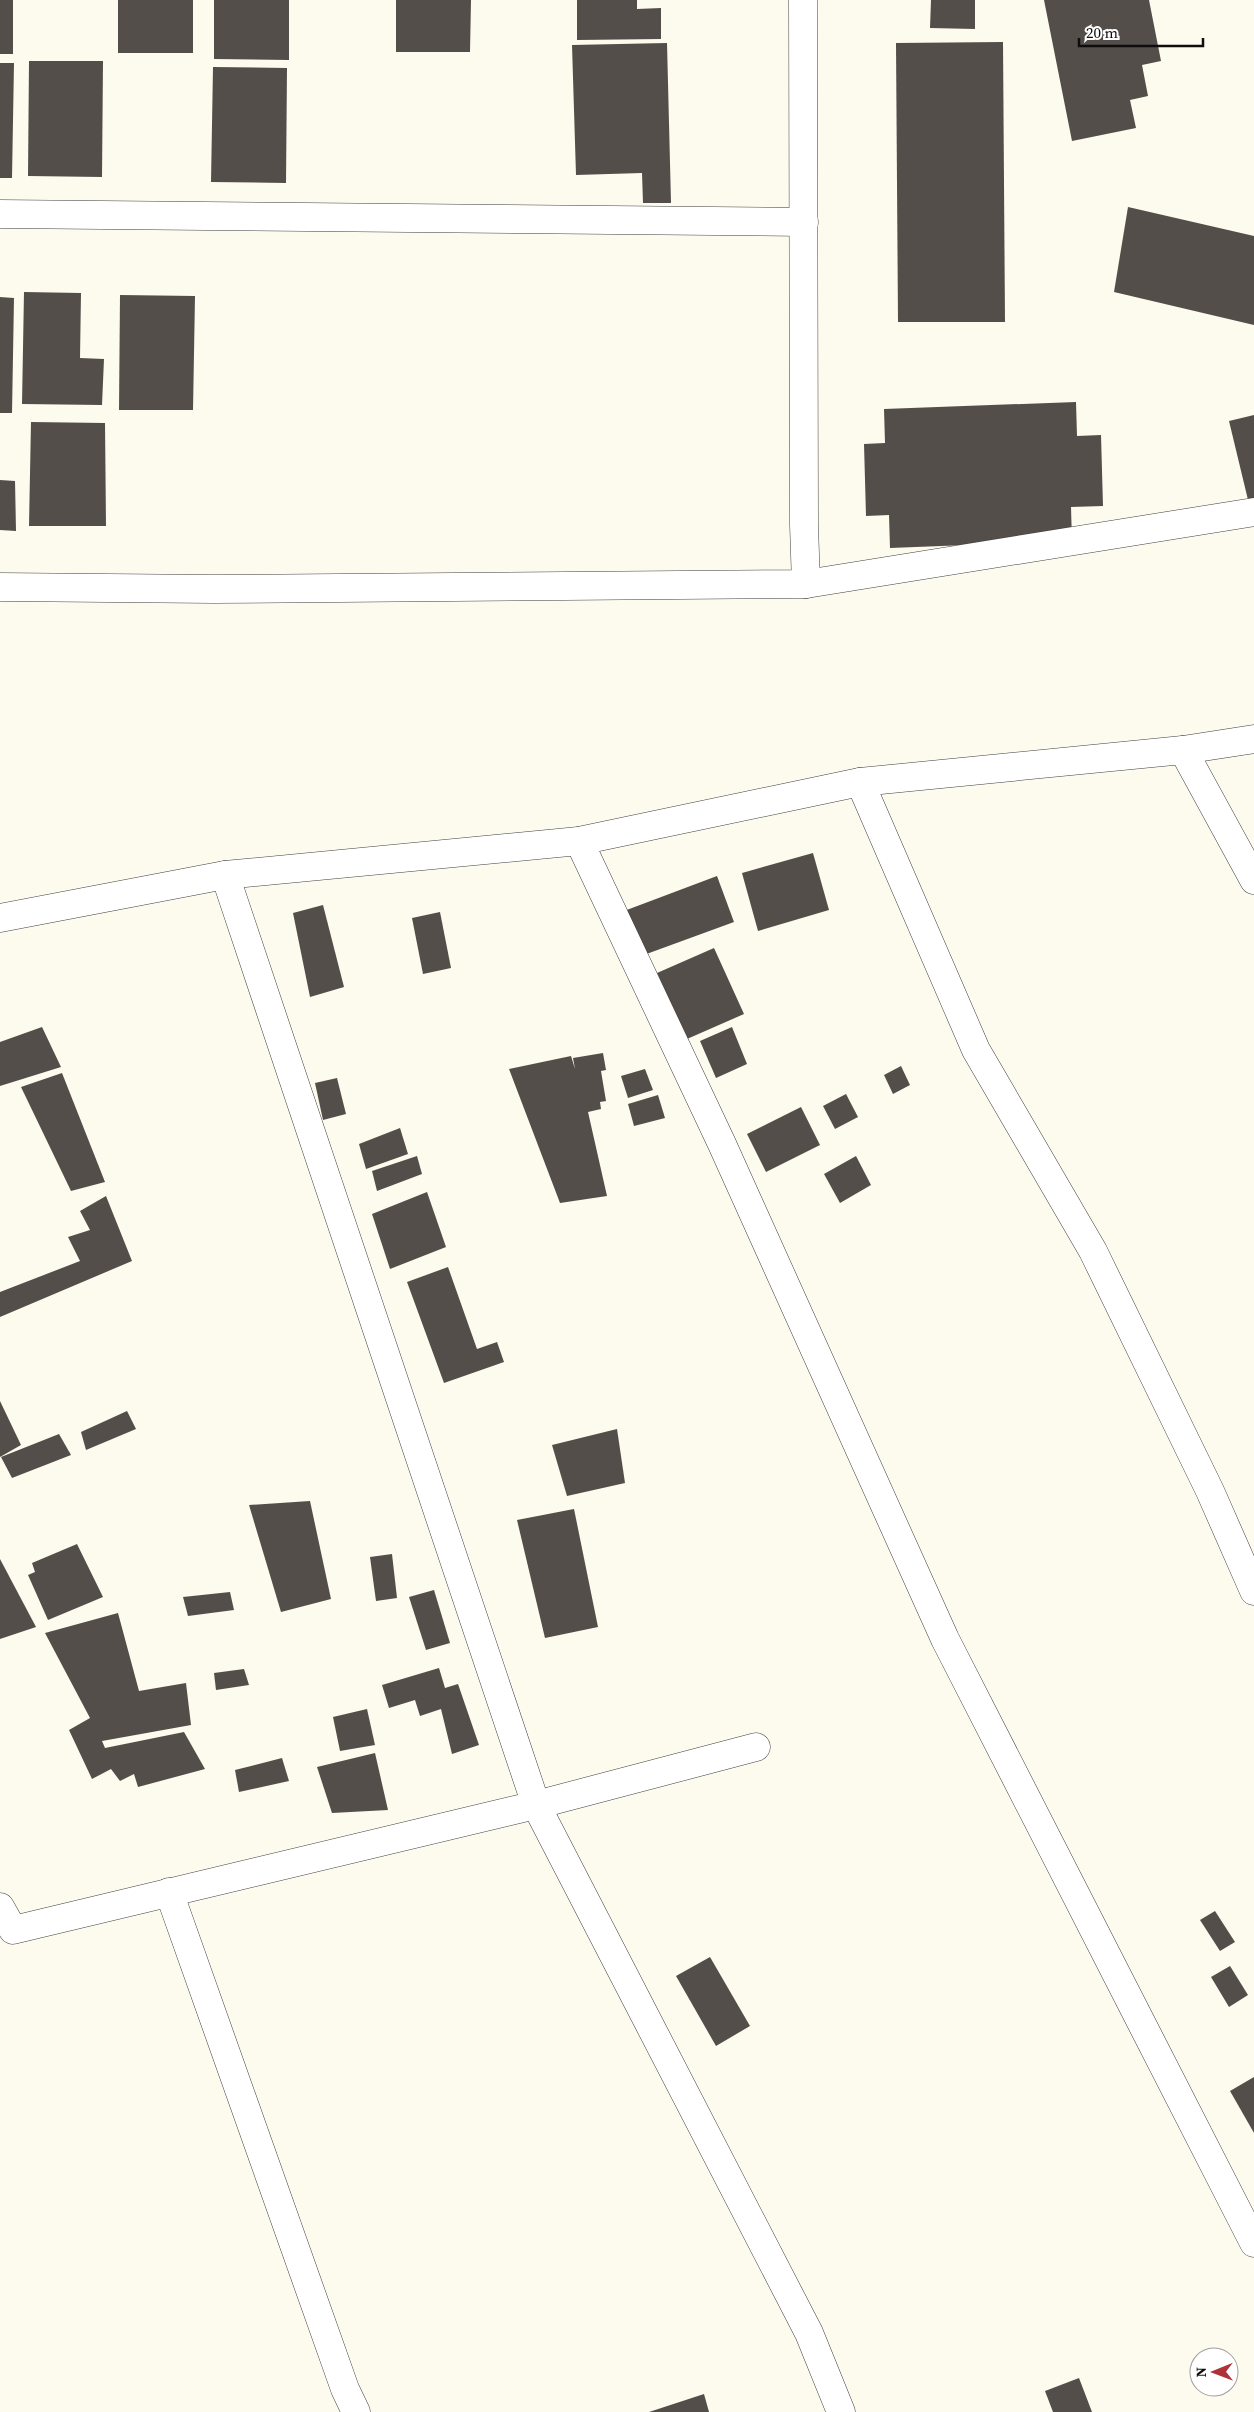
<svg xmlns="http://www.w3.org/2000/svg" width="1254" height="2412" font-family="'Source Serif 4',serif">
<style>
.building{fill:#544e4a}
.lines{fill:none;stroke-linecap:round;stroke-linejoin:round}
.street-casing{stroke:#404040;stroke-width:29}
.street{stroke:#fff;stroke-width:28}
</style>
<rect width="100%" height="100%" fill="#fdfaee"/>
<g class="building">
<rect x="0" y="0" width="13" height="54"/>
<rect x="118" y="0" width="75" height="53"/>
<polygon points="214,0 289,0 289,60 214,59"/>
<polygon points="396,0 471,0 470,52 396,52"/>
<polygon points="577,0 637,0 637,9 661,8 661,39 577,40"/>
<polygon points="931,0 975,0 975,29 930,28"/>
<polygon points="1044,0 1149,0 1161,61 1142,65 1148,96 1130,100 1136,128 1072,141"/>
<polygon points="1003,42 1005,322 898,322 896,43"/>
<polygon points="667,43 671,203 643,203 642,173 576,175 572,45"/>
<polygon points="29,61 103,61 102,177 28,176"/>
<polygon points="0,63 14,63 12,178 0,178"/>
<polygon points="213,67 287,68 286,183 211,182"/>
<polygon points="1128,207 1254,236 1254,325 1114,292"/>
<polygon points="24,292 81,293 80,358 104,359 102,405 22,404"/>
<polygon points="120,295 195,296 193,410 119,410"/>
<polygon points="0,297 14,298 12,413 0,413"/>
<polygon points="1076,402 1077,436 1101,435 1103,506 1071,507 1072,541 890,548 889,515 866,516 864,444 885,443 884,409"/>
<polygon points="1254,415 1254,502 1249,504 1229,421"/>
<polygon points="31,422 105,423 106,526 29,526"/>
<polygon points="0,480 15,481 16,531 0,530"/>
<polygon points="813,853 829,910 758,931 742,873"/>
<polygon points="717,876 734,922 641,956 624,911"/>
<polygon points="323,905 344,987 310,997 293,913"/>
<polygon points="440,912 451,968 423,974 412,918"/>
<polygon points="714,948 744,1014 687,1039 657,973"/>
<polygon points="42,1027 61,1067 0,1086 0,1042"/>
<polygon points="732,1027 747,1064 716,1078 700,1041"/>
<polygon points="603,1053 606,1070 601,1071 606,1101 600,1102 601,1109 588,1112 607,1196 560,1203 509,1069 571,1056 575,1069 573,1058"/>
<polygon points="901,1066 910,1085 893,1094 884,1075"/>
<polygon points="645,1069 653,1090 628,1098 621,1076"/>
<polygon points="62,1073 105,1182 71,1191 21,1087"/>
<polygon points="337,1078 346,1114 323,1120 315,1083"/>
<polygon points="846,1094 858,1117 835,1129 823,1106"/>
<polygon points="658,1095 665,1118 634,1126 628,1104"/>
<polygon points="801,1107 820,1145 766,1172 747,1134"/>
<polygon points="400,1128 408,1154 366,1169 359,1144"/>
<polygon points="417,1156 422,1174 377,1191 372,1171"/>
<polygon points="856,1156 871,1185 840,1203 824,1174"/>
<polygon points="427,1192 446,1247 390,1269 372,1214"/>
<polygon points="106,1196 132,1261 0,1317 0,1292 80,1261 68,1237 90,1230 80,1211"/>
<polygon points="448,1267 477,1349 497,1342 504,1362 444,1383 407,1282"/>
<polygon points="0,1401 21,1445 0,1457"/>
<polygon points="127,1411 136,1429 86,1450 81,1432"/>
<polygon points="617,1429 625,1483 567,1496 552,1445"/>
<polygon points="59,1434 71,1455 12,1478 1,1457"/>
<polygon points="310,1501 331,1599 281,1612 249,1505"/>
<polygon points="574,1509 598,1627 545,1638 517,1520"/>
<polygon points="77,1544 103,1597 48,1620 28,1575 35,1572 32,1563"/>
<polygon points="392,1554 397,1598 376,1601 370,1557"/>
<polygon points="0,1559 36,1627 0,1639"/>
<polygon points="434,1590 450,1643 426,1650 409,1597"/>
<polygon points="230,1592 234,1610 188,1616 183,1597"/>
<polygon points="118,1613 139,1691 186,1683 191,1725 102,1741 105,1748 184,1732 205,1769 138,1787 134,1774 120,1781 111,1769 92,1779 69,1730 90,1718 45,1633"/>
<polygon points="439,1668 445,1688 458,1684 479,1745 452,1754 441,1709 420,1716 415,1700 389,1708 382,1685"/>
<polygon points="244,1669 249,1685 216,1690 214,1673"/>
<polygon points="367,1709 375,1745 340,1751 333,1717"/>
<polygon points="375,1753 388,1810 332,1813 317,1767"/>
<polygon points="282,1758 289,1781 239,1792 235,1770"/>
<polygon points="1215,1911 1235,1942 1220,1951 1200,1920"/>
<polygon points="710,1957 750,2026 716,2046 676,1976"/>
<polygon points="1230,1966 1248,1995 1229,2007 1211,1977"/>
<polygon points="1254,2077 1254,2133 1230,2091"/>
<polygon points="1079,2378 1092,2412 1053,2412 1045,2391"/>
<polygon points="704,2394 709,2412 649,2412"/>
</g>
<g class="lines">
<defs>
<g id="street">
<polyline points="803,0 804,525 806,584"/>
<polyline points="0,214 804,222"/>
<polyline points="0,587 214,589 806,584 1254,512"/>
<polyline points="1183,750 1254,880"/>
<polyline points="860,782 976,1050 1093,1251 1210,1491 1254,1591"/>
<polyline points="579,841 722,1144 945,1639 1254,2243"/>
<polyline points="225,875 536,1805 809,2333 841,2412"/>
<polyline points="0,918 225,875 579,841 860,782 1183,750 1254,739"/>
<polyline points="169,1892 345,2389 356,2412"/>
<polyline points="0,1907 13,1930 536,1805 756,1747"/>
</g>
</defs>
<use href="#street" class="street-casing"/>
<use href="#street" class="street"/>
</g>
<g transform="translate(1214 2372) rotate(269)"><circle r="24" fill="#ffffff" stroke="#9e9e9e"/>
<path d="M0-4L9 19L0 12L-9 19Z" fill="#ae3339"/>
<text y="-8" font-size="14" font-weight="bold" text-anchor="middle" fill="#0d0d0d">N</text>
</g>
<path d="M1079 38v8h124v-8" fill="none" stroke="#0d0d0d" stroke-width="2.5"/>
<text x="1086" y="38" font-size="15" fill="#0d0d0d" stroke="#ffffff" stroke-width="4" paint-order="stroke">20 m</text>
</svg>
